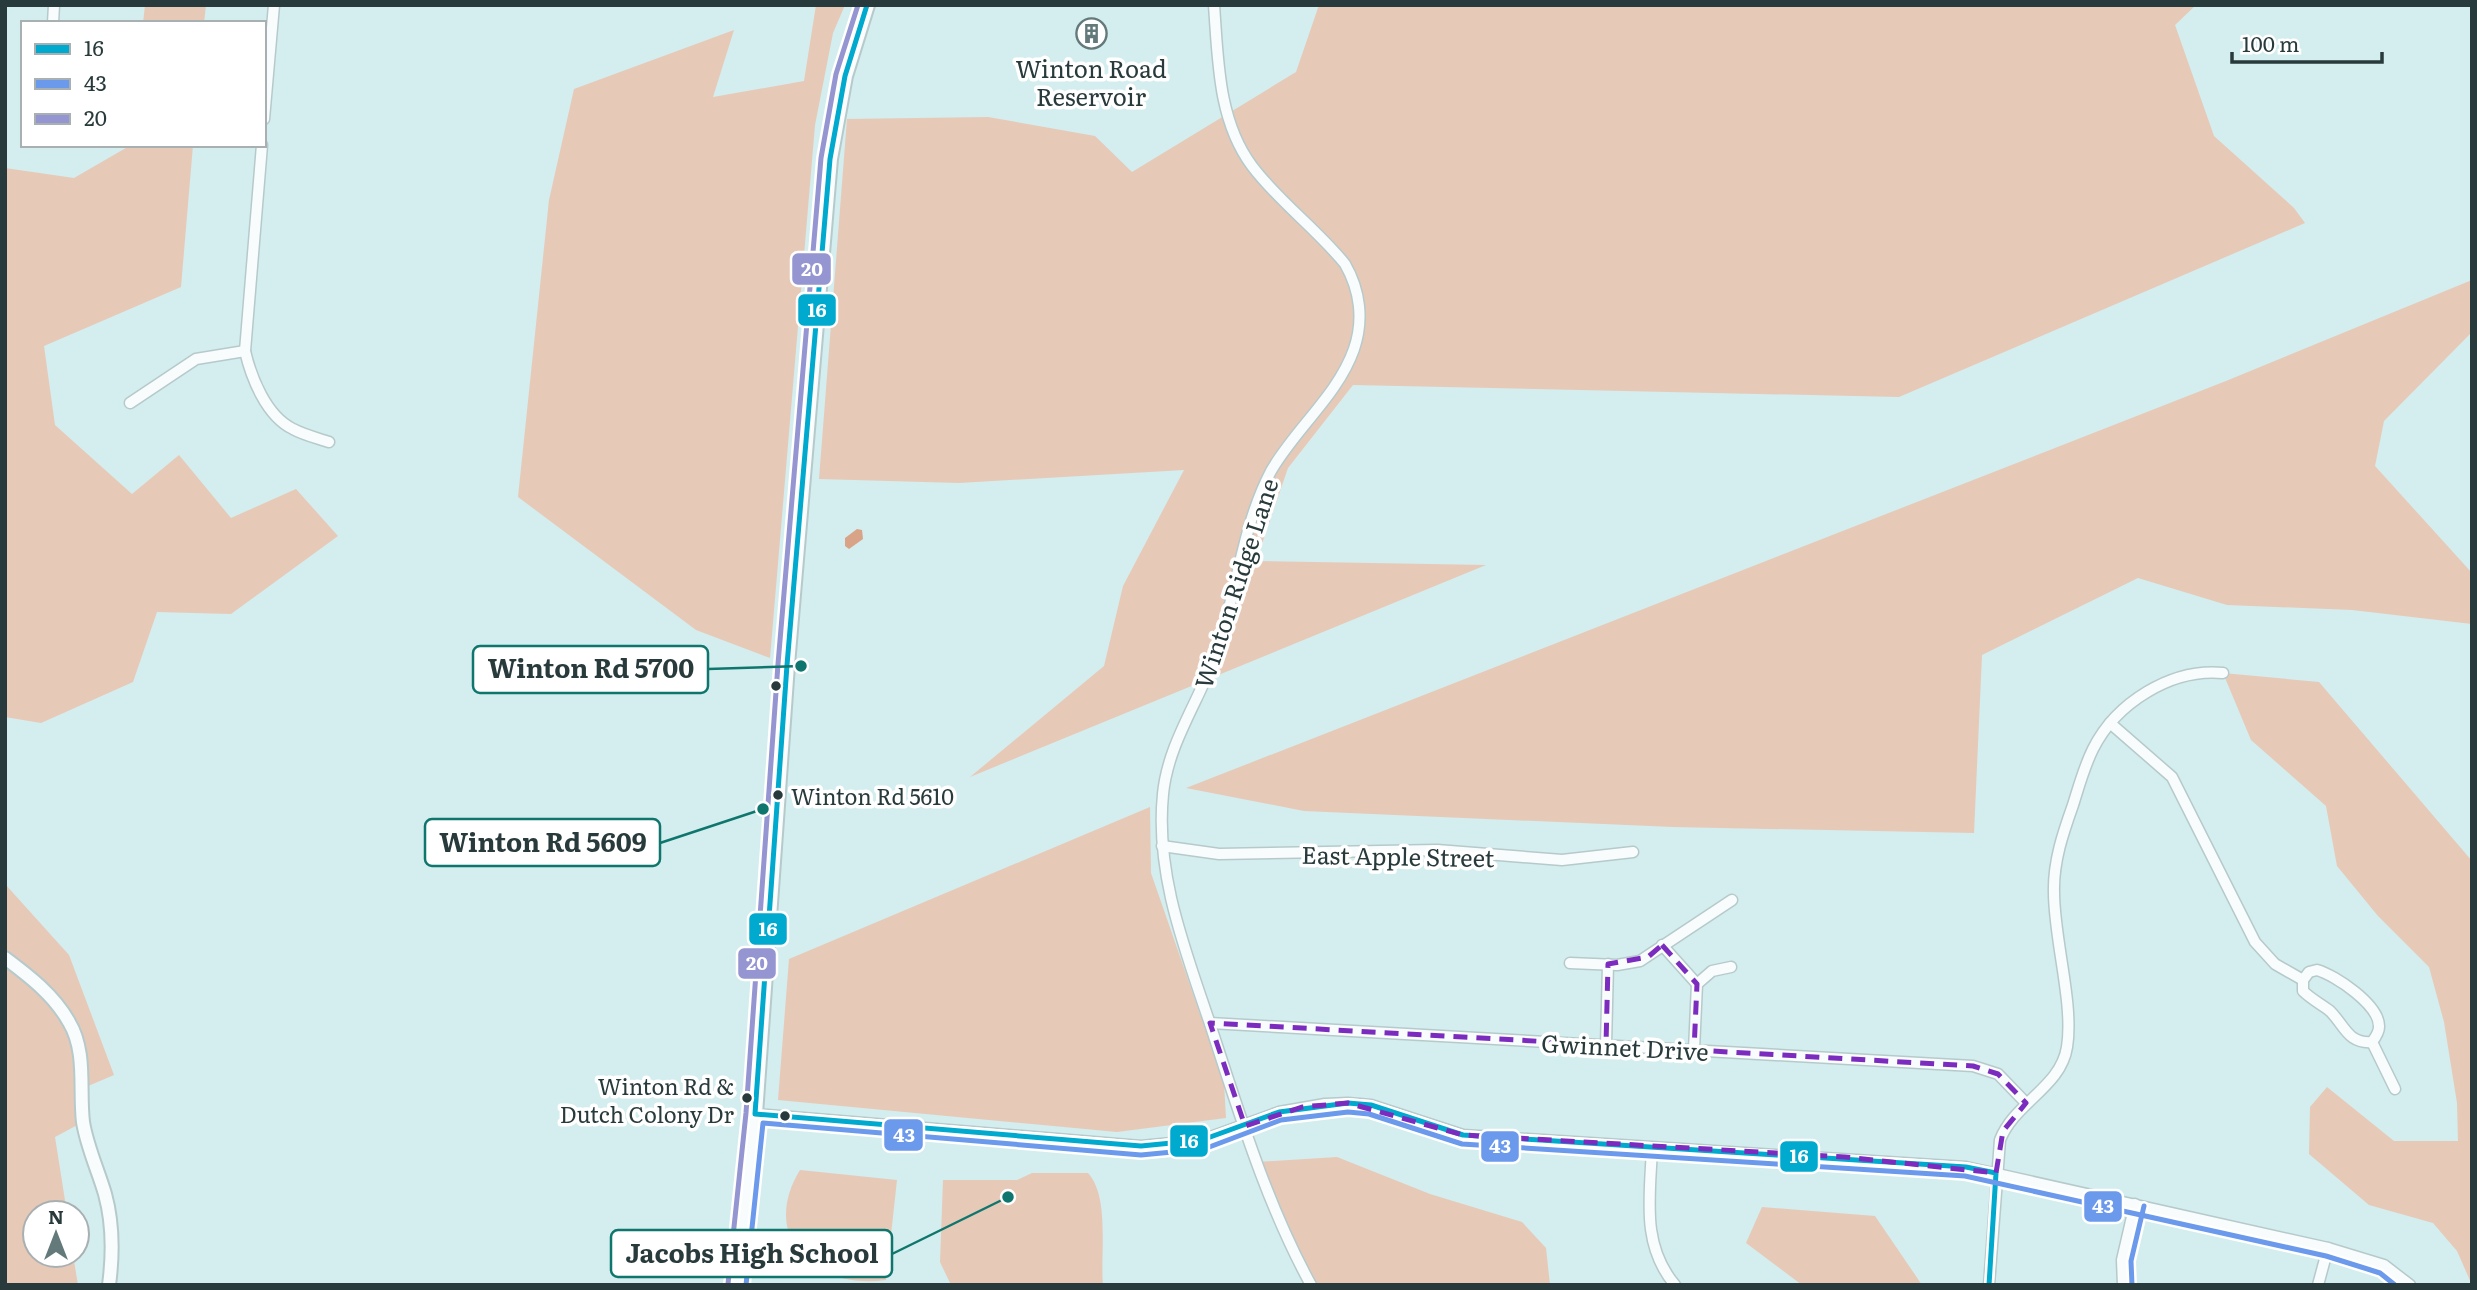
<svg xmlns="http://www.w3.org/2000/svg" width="2477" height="1290" font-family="Literata,serif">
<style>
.green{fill:#e7c9b8}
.water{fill:#d9a388}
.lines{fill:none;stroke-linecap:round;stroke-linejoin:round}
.minor-casing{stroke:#b6cacb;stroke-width:13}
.tertiary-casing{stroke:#b6cacb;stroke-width:16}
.secondary-casing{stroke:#b6cacb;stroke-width:18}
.minor{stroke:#f9fcfc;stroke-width:10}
.tertiary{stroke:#f9fcfc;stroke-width:12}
.secondary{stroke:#f9fcfc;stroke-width:14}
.bus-1-casing{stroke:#fff;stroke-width:10}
.bus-2-casing{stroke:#fff;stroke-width:10}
.bus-3-casing{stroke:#fff;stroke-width:10}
.bus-1{stroke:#00a9ce;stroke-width:5}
.bus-2{stroke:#6b99eb;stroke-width:5}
.bus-3{stroke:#9595d1;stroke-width:5}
.marked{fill:none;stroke:#7b2cbf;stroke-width:5;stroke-dasharray:14 9;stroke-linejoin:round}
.bus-dot{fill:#283a3b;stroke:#fff;stroke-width:2.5}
.labels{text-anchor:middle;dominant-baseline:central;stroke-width:7;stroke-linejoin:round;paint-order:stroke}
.bus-label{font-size:22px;fill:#283a3b;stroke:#fff;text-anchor:start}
.poi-label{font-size:24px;fill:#283a3b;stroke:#fff}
.street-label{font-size:24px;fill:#283a3b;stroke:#fff}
.leader{fill:none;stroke:#0f766e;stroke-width:2.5}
.callout-dot{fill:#0f766e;stroke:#fff;stroke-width:2.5}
.callout{fill:#fff;stroke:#0f766e;stroke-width:2.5}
.callout-label{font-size:26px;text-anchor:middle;font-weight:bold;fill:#283a3b}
.line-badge{stroke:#fff;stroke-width:2.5}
.badge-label{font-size:19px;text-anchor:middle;font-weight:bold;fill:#fff}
</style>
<rect width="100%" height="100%" fill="#d4edee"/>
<g class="green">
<polygon points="145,5 206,5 204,23 143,23"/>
<polygon points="816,5 845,5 833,33 815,125 770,658 696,630 518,497 549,200 574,89 734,30 713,97 804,81"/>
<polygon points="1319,5 2196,5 2175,25 2214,136 2294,208 2305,223 1899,397 1353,385 1288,468 1256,561 1486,565 970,777 1104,666 1123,586 1184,470 959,483 819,479 847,119 988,117 1095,136 1132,172 1296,72"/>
<polygon points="131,145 193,145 181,287 44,346 55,425 132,494 179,455 231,518 296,489 338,536 231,614 157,612 133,682 41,723 5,717 5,168 74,178"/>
<polygon points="2472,280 2472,332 2384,421 2375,466 2472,573 2472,624 2352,610 2227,605 2138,578 1982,655 1974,833 1673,827 1304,811 1186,788 2226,381"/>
<polygon points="2223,673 2319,682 2472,861 2472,1285 2457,1251 2433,1223 2369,1205 2309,1154 2310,1107 2327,1087 2394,1141 2458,1141 2457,1103 2444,1022 2429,967 2378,916 2337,866 2326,806 2251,740"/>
<polygon points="1150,807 1151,873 1224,1083 1226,1118 1117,1132 778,1100 789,959"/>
<polygon points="5,884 69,955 114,1075 81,1089 83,1122 55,1137 67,1213 35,1213 35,1255 73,1255 78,1285 5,1285"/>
<polygon points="1337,1157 1430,1194 1522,1222 1546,1248 1550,1285 1311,1285 1257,1162"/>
<path d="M800,1170L897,1180L886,1280C811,1290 760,1235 800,1170Z"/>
<path d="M1032,1173H1088C1110,1197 1100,1254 1103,1285H951L940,1262L943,1180H1017Z"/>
<polygon points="1762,1207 1875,1216 1922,1285 1802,1285 1746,1243"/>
</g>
<polygon class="water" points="857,529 862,530 863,539 849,549 845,546 845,538"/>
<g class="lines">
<defs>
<g id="minor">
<path d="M1214,5C1218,59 1218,121 1252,166C1279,202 1317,229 1345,264C1360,290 1364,320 1354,349C1338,395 1295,429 1271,471C1242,526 1237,592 1217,650C1201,699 1168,742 1163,794C1155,874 1185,949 1210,1024C1239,1112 1266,1203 1311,1285"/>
<polyline points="53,23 54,5"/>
<polyline points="264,119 274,5"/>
<path d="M262,145L245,351C251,377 266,416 293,429C304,435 317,438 329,442"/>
<polyline points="130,403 196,359 245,351"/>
<polyline points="2110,723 2172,777 2255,942 2275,964 2303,980"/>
<polyline points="1162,846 1219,854 1437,850 1562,860 1633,852"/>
<polyline points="1662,945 1697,984"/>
<polyline points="1570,963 1617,965 1640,961 1732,900"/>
<path d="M2317,970C2335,975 2380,1005 2379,1027C2379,1032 2375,1038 2372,1042C2348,1044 2345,1026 2330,1011C2321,1004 2311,999 2303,991V980L2309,972Z"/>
<polyline points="1210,1023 1973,1066 1998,1074 2026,1103"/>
<polyline points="2372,1042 2395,1089"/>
<polyline points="1606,1045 1608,964"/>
<polyline points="1694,1050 1697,984 1712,971 1731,967"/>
<polyline points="755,1114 1141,1146 1202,1140 1279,1112 1325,1104 1348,1103 1371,1105 1463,1135 1966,1167 2328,1248 2384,1265 2410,1285"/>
<path d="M1652,1148C1650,1197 1641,1245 1675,1285"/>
<path d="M1989,1285L2000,1140C2014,1103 2061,1087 2067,1047C2074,1004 2054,939 2054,893C2053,862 2063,833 2073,805C2079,786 2084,767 2093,749C2116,703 2171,668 2223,673"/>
<polyline points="2123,1285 2122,1260 2135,1204"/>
<polyline points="2318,1285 2328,1248"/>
</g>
<path id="tertiary" d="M5,958C29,976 54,995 69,1022C87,1052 79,1089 83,1122C87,1147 98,1170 105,1194C113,1223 113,1255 109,1285"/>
<polyline id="secondary" points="737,1285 755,1114 787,665 830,159 845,76 867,5"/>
</defs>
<use href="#minor" class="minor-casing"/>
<use href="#tertiary" class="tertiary-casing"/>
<use href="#secondary" class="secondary-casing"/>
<use href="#minor" class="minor"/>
<use href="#tertiary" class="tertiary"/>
<use href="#secondary" class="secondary"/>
<defs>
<polyline id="bus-1" points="867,5 845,76 830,159 787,665 755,1114 1141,1146 1202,1140 1279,1112 1348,1103 1371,1105 1463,1135 1966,1167 1996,1173 1989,1285"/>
<g id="bus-2">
<polyline points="746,1285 763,1123 1141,1155 1204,1149 1281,1120 1348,1112 1369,1114 1462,1144 1965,1176 2326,1256 2380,1273 2395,1285"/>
<polyline points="2132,1285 2131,1261 2144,1206"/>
</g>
<polyline id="bus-3" points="728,1284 746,1113 778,664 821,158 836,74 858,5"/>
</defs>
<use href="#bus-1" class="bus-1-casing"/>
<use href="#bus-2" class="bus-2-casing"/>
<use href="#bus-3" class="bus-3-casing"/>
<use href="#bus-1" class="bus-1"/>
<use href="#bus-2" class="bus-2"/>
<use href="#bus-3" class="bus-3"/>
</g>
<path class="marked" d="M1662,945L1697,984L1694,1050L1973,1066L1998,1074L2026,1103L2003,1131L1996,1173L1845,1157L1463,1135L1348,1103L1302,1107L1245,1126L1210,1023L1606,1045L1608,964L1648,957Z"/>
<defs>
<symbol id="building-ring" viewBox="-11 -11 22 22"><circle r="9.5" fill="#fff" stroke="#64797a" stroke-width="1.5"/><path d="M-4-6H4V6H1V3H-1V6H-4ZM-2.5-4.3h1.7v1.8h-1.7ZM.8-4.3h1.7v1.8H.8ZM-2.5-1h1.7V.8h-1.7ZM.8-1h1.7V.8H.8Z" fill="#64797a"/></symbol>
</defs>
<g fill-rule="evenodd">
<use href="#building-ring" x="1074" y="16" width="35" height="35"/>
</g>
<g class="bus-dot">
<circle cx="776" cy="686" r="6"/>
<circle cx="778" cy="795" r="6"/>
<circle cx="747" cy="1098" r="6"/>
<circle cx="785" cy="1116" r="6"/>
</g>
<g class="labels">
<g class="bus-label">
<text x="791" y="795">Winton Rd 5610</text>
<text x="734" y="1085" text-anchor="end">Winton Rd &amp;<tspan x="734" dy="28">Dutch Colony Dr</tspan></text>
</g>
<g class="poi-label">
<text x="1091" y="67">Winton Road<tspan x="1091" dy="28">Reservoir</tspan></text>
</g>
<g class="street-label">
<text transform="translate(1235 583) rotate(-72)">Winton Ridge Lane</text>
<text transform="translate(1398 855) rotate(1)">East Apple Street</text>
<text transform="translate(1625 1046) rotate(3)">Gwinnet Drive</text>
</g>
</g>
<path class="leader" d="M801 666L708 669M763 809L660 843M1008 1197L892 1254"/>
<g class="callout-dot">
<circle cx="801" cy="666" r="7"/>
<circle cx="763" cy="809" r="7"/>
<circle cx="1008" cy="1197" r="7"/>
</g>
<g class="callout">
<rect x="473" y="646" width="235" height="47" rx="7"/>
<rect x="425" y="819" width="235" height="47" rx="7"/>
<rect x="611" y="1230" width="281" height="47" rx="7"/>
</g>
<g class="callout-label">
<text x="591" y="678">Winton Rd 5700</text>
<text x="543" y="852">Winton Rd 5609</text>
<text x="752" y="1263">Jacobs High School</text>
</g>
<g class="line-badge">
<rect x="791" y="252" width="41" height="34" rx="7" fill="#9595d1"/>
<rect x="797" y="293" width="40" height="34" rx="7" fill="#00a9ce"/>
<rect x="748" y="912" width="40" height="34" rx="7" fill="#00a9ce"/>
<rect x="737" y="947" width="40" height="33" rx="7" fill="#9595d1"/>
<rect x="883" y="1118" width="41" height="34" rx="7" fill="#6b99eb"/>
<rect x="1169" y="1124" width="40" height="34" rx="7" fill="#00a9ce"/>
<rect x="1480" y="1130" width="40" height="33" rx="7" fill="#6b99eb"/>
<rect x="1779" y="1140" width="40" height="33" rx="7" fill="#00a9ce"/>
<rect x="2083" y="1190" width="40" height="33" rx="7" fill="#6b99eb"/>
</g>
<g class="badge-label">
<text x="812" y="276">20</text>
<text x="817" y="317">16</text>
<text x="768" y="936">16</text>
<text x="757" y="970">20</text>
<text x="904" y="1142">43</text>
<text x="1189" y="1148">16</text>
<text x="1500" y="1153">43</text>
<text x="1799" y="1163">16</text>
<text x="2103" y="1213">43</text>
</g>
<rect width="2477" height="1290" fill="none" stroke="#283a3b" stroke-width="14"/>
<rect x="21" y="21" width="245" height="126" fill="#ffffff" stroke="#a9b0b1" stroke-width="2"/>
<rect x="35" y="44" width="35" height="10" fill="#00a9ce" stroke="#a9b0b1" stroke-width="2"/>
<text x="84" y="56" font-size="21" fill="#283a3b">16</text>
<rect x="35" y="79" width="35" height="10" fill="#6b99eb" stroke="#a9b0b1" stroke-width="2"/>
<text x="84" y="91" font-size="21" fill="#283a3b">43</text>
<rect x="35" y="114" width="35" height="10" fill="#9595d1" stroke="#a9b0b1" stroke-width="2"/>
<text x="84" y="126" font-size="21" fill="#283a3b">20</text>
<g transform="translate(56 1234)"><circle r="33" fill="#ffffff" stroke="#a9b0b1" stroke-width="2"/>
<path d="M0-5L12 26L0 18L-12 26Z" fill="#64797a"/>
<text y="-10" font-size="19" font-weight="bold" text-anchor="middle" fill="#283a3b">N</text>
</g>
<path d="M2232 52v10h150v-10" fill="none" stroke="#283a3b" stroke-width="3.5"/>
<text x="2242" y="52" font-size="21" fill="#283a3b" stroke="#ffffff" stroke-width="5" paint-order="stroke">100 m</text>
</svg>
